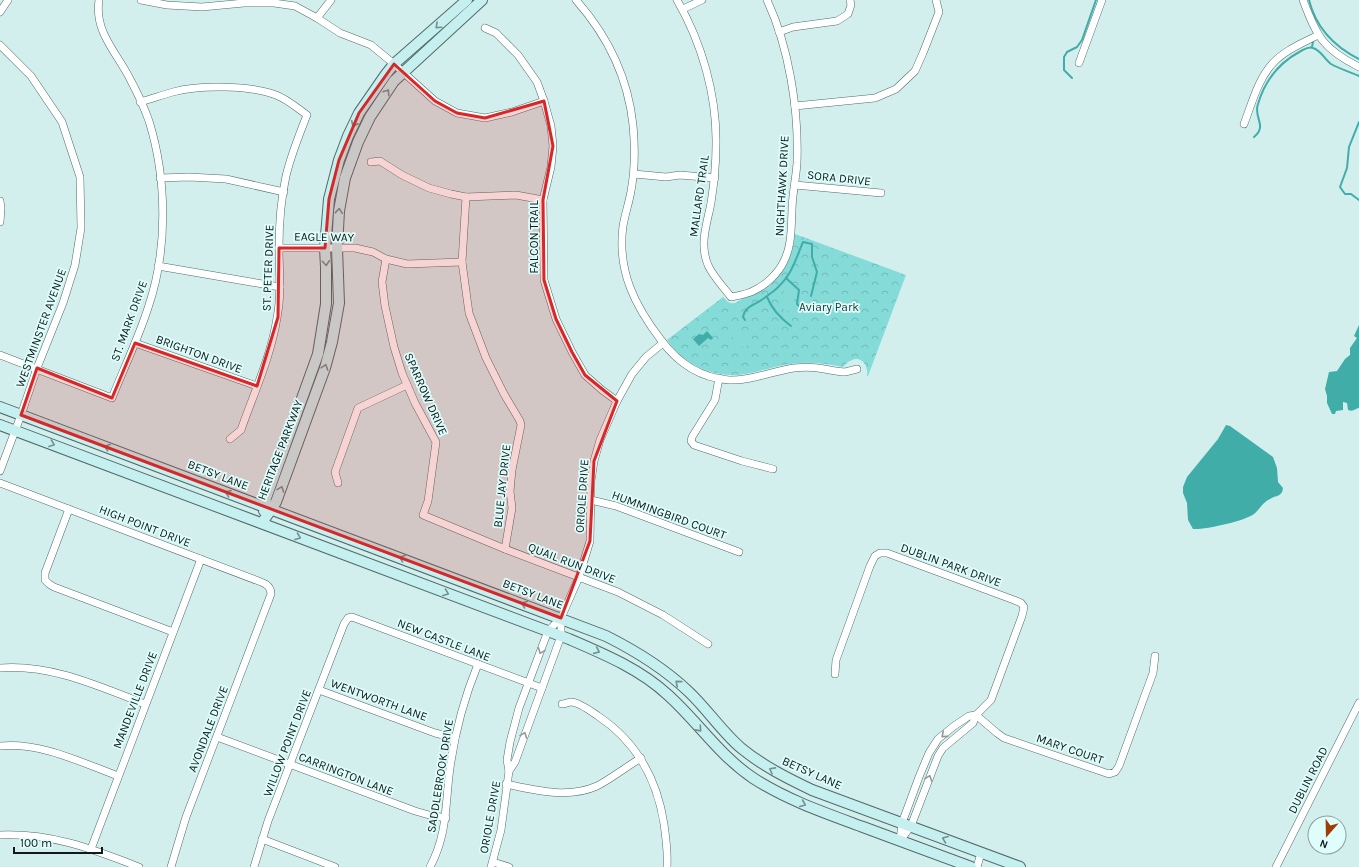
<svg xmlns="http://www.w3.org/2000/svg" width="1359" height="867" font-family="Karla,sans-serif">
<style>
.forest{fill:url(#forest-crowns)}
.garden{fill:#84dbd8}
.water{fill:#40ada9}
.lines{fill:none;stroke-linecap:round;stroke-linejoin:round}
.stream{stroke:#40ada9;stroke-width:2}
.minor-casing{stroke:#516b6a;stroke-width:8}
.secondary-casing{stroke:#516b6a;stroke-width:12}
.minor{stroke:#fff;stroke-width:7}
.secondary{stroke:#c6f0ef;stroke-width:10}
.oneway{stroke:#74908f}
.oneway2{stroke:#939898}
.marked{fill:#d62828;fill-opacity:0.2;stroke:#d62828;stroke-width:3;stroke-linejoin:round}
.labels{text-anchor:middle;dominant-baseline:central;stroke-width:3.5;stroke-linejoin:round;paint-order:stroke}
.street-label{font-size:12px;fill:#0f1a19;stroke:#dffdfb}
.park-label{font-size:12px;fill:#1e3635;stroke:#dffdfb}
</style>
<defs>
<pattern id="forest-crowns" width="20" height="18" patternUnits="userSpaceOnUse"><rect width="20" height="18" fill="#84dbd8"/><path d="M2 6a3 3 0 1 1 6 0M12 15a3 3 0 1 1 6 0" fill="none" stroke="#71bbb9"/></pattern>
</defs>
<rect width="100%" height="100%" fill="#d2efee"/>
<path class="forest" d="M795,234L906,275L868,376H867C869,366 861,354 850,361C847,362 845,365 843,367C829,364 814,362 800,363C780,364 764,371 745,374C715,379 684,365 667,340L723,297L728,302C734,305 737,302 742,299C747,296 754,295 759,292C781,281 793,258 795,234Z"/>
<g class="garden">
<polygon points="785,288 797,293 790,312 778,307"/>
<polygon points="744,330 747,346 734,348 732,332"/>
</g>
<g class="water">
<path d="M1359,325V408C1354,409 1354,412 1348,410L1347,403L1343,402V410L1336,411L1335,414H1332L1327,403V396L1325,389L1329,372L1337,371L1345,359L1350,355V348L1357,338L1354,336Z"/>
<polygon points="707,331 713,338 711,340 708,338 699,346 693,339 699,334 703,335"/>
<path d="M1226,425L1230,426L1273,457L1277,468L1278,482L1283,488C1282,497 1276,495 1270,499C1263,502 1259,510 1254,514C1245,521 1204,530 1193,529L1188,520L1187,503L1183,493V487L1187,477L1218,439Z"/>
</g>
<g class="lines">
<g class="stream">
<path d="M1309,0C1316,28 1333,46 1359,59"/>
<polyline points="1312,47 1313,42"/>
<polyline points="1072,78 1064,70 1064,57 1067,52 1077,47 1082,40 1096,0"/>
<polyline points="1359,122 1349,147 1347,168 1340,187 1345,194 1351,194 1359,200"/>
<path d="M1254,137C1268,125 1253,118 1258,104C1265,80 1280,62 1301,51C1305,49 1309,46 1313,48C1321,50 1324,59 1331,64C1340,69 1350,72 1359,76"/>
<polyline points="786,278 799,290 797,304 801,308"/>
<path d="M767,297C772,309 780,318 791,326"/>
<path d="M745,320L743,317C745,306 755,305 763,299C767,296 771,293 775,290C792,275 795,261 803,242L812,244V257L817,272L811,296"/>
</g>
<defs>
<g id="minor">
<polyline points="141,0 167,5 202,7 244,3 274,3 295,6 317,18 340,33 371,45 394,64 435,101 457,113 485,118 512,112 544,101"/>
<path d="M576,0C607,35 628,78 633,125C635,146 635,170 631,191C629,203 625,214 623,226C617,271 635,306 661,340C678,363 701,378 729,380C751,381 773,371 794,368C804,367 815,367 824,369C831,370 839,372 845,372C849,371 853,370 857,369"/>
<path d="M677,0C702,43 717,96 716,145C716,165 714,184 711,203C707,224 699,244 708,265C712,275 725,289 731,297C738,296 745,294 751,292C765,286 778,274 784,261C792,245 791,228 792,211C792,195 796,179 797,163C799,110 789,47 767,0"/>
<path d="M1303,0C1317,37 1323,49 1359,67"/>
<polyline points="683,9 702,0"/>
<polyline points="0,12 8,0"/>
<polyline points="317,18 331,0"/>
<polyline points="485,28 496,33 518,55 537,82 544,101 551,126 553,146 551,167 543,200 544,280 556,319 572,352 585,375 602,390 617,401"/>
<polyline points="779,32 793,27 837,21 848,14 851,5 850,0"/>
<polyline points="0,45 31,76 62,122 80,177 81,228 75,265 63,303 37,368 21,415 0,471"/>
<polyline points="1079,63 1102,0"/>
<path d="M140,102C151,99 162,95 173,92C199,85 250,85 276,95C287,99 297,108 307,115C299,135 291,155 286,176C281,199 279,224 279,248C279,271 282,294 277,318C271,356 254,393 241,430L230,439"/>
<polyline points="795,106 875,98 896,89 915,71 923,53 939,12 936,0"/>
<path d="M1244,124C1252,103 1258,79 1273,63C1285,50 1303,43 1318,35"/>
<polyline points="371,162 380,161 402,175 429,188 451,194 466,197 516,195 543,200"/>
<polyline points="634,174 666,177 680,175 715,178"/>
<polyline points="160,178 189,177 226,179 284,192"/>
<polyline points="795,185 881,193"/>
<polyline points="466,197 462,262 469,313 486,358 504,394 520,421 521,425 512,470 510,491 512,508 505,549"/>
<polyline points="0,201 1,208 0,222"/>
<polyline points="279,248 355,248 373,252 386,259 407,264 462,262"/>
<polyline points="386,259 382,282 385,306 394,347 402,373 415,403 436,442 428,501 423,515 505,549 618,592 663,615 708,644"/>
<polyline points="158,266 280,287"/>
<polyline points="135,343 257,386"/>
<path d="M0,355L112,398C124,368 138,339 148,308C168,250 167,179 149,121C144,107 137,92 130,79C117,53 94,32 99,0"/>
<polyline points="719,378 715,400 692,437 691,441 694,445 742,461 773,469"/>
<path d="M0,483L261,582C267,584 271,587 271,594L186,817L171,867"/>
<polyline points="338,483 335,472 358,408 407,385"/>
<polyline points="591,500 616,506 739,552"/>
<polyline points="69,509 45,573 45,580 49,584 54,587 173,632"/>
<path d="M0,668C51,664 98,686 145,704"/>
<polyline points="835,674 836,660 870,566 875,556 880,553 887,553 1014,600 1021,603 1024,607 1022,616 991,700 976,715 973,723 943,748 938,756 911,826 900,841 902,823 919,777 929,753 938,739 954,726 969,716 976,715"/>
<polyline points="319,690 435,733 455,738"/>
<path d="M562,704C565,704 569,702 571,702C579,702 592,712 598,716C637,742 657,779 664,824C666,838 668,853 667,867"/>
<polyline points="976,715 997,733 1004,738 1109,774 1115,772 1119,766 1153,673 1155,656"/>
<polyline points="217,737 415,811 429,815 446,818"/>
<path d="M0,746C41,742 80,762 118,776"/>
<polyline points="509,771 515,762 561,636 561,618"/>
<path d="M506,784C535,790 568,799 597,786C612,778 626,767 641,758"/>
<path d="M0,835C52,833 92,849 139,867"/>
<polyline points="262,839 335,867"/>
<polyline points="91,849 201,559"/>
<polyline points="493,862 509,867"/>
<polyline points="254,867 268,821 344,624 348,618 352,617 360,620 542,688"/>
<path d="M430,867C448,833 445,804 450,768C455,732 464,698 478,664"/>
<polyline points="491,867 501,830 509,771 507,760 510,742 519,708 548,631 561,618 579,577 590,541 591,481 594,461 600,440 617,401 632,374 646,357 663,343"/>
<polyline points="977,867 981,853"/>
<polyline points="1276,867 1359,703"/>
</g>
<g id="secondary">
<path d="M0,407L606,636C636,651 665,669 689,692C707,709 723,733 741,748C763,766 787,778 812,790L1020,867"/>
<path d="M0,425L569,639C604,654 640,669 668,695C698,722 719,755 753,778C787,800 825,813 863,827C899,840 935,854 971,867"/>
<polyline points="264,511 266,498 318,354 326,304 326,267 325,248 329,199 339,160 348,136 359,113 386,74 394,64 467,0"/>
<polyline points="262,523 276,502 325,368 332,342 339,303 337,248 339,211 345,178 358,142 370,117 394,81 482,0"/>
</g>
</defs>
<use href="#minor" class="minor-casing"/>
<use href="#secondary" class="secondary-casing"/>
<use href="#minor" class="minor"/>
<use href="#secondary" class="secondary"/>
</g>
<defs><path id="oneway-chevron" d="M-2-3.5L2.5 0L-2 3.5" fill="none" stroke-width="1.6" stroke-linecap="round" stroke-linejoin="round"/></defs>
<g class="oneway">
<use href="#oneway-chevron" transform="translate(438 26) rotate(138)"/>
<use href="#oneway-chevron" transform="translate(387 92) rotate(-56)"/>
<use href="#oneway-chevron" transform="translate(354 124) rotate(116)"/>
<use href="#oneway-chevron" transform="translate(339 211) rotate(-84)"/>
<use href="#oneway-chevron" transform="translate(326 263) rotate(86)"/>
<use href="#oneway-chevron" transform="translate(325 367) rotate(-72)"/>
<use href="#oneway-chevron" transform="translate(52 444) rotate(20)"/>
<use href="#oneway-chevron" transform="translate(107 447) rotate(-160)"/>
<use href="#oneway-chevron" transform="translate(281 489) rotate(-70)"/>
<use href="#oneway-chevron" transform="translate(228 493) rotate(-159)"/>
<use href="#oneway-chevron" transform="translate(298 537) rotate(21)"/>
<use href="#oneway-chevron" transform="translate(402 558) rotate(-159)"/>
<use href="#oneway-chevron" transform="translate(446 593) rotate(21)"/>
<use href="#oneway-chevron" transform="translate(524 604) rotate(-159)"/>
<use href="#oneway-chevron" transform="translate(597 651) rotate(24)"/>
<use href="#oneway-chevron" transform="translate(678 683) rotate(-140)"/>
<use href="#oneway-chevron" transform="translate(699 729) rotate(48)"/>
<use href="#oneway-chevron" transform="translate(772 770) rotate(-151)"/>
<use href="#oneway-chevron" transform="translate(803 804) rotate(23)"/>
<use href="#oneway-chevron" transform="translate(945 839) rotate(-159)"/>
</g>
<g class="oneway2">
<use href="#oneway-chevron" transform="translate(541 651) rotate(111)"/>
<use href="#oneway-chevron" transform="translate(524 735) rotate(-70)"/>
<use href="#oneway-chevron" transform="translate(944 735) rotate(140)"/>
<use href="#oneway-chevron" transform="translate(929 778) rotate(-70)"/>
</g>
<path class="marked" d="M394,64L435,101L457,113L485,118L544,101L553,146L543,200L544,280L556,319L572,352L585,375L617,401L594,461L590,541L561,618L21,415L37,368L112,398L135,343L257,386L278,317L279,248H325L329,199L339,160L359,113Z"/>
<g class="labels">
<g class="street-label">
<text transform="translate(839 178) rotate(6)">SORA DRIVE</text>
<text transform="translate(782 186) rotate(-87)">NIGHTHAWK DRIVE</text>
<text transform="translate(699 196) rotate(-82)">MALLARD TRAIL</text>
<text transform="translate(324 237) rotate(1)">EAGLE WAY</text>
<text transform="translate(534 237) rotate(-90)">FALCON TRAIL</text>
<text transform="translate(268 268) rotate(-88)">ST. PETER DRIVE</text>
<text transform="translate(129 321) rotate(-70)">ST. MARK DRIVE</text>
<text transform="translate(41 328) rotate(-70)">WESTMINSTER AVENUE</text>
<text transform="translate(199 354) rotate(20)">BRIGHTON DRIVE</text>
<text transform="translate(426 394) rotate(66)">SPARROW DRIVE</text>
<text transform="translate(280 450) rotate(-69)">HERITAGE PARKWAY</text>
<text transform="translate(218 475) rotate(21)">BETSY LANE</text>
<text transform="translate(502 486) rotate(-84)">BLUE JAY DRIVE</text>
<text transform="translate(582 496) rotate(-86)">ORIOLE DRIVE</text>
<text transform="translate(669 515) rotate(20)">HUMMINGBIRD COURT</text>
<text transform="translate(145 526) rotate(21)">HIGH POINT DRIVE</text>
<text transform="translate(572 563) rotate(21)">QUAIL RUN DRIVE</text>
<text transform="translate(951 565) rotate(20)">DUBLIN PARK DRIVE</text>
<text transform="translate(533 594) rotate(21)">BETSY LANE</text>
<text transform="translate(444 640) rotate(21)">NEW CASTLE LANE</text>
<text transform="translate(135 700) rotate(-69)">MANDEVILLE DRIVE</text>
<text transform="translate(379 700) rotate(20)">WENTWORTH LANE</text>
<text transform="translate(208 729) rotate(-69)">AVONDALE DRIVE</text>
<text transform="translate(287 743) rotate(-69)">WILLOW POINT DRIVE</text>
<text transform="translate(1070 749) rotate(19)">MARY COURT</text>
<text transform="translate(812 773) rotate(24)">BETSY LANE</text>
<text transform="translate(346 774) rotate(21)">CARRINGTON LANE</text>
<text transform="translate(440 776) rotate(-81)">SADDLEBROOK DRIVE</text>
<text transform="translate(1308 780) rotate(-63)">DUBLIN ROAD</text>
<text transform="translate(490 817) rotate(-80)">ORIOLE DRIVE</text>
</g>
<g class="park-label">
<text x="829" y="307">Aviary Park</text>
</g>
</g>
<g transform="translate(1327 835) rotate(200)"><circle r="19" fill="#dffdfb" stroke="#8ca2a1"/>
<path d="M0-3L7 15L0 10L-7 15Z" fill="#a03d07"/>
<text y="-6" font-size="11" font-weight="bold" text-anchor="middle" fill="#0f1a19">N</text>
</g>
<path d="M14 847v6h88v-6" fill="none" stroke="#0f1a19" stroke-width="2"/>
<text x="20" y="847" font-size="12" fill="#0f1a19" stroke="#dffdfb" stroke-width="3" paint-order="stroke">100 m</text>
</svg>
